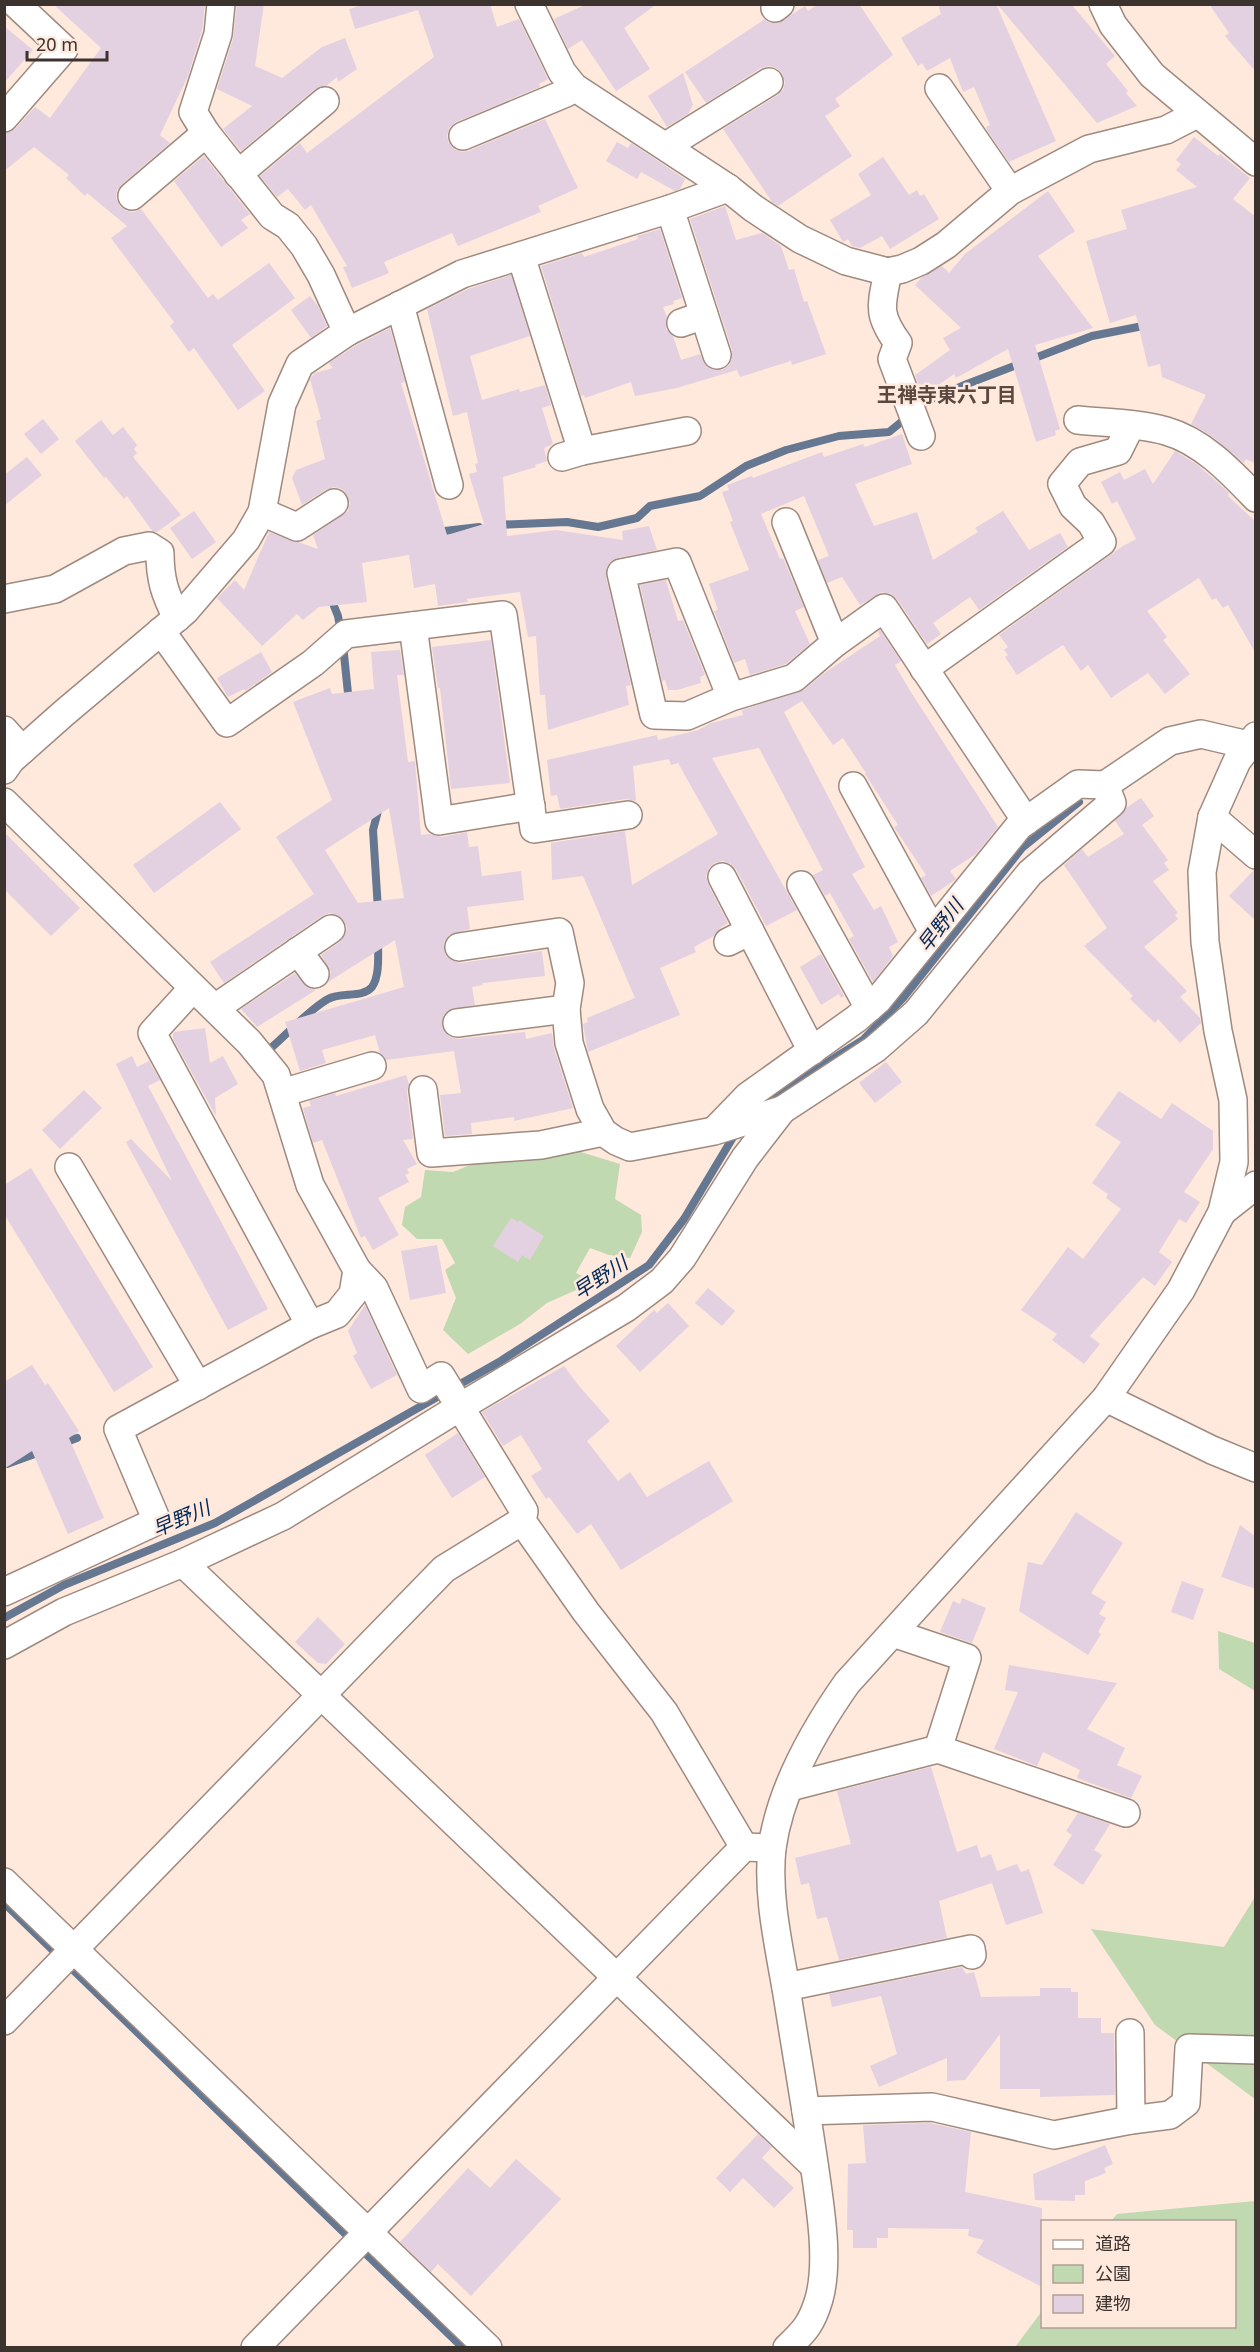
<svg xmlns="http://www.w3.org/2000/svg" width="1260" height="2352" font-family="'Noto Sans','Noto Sans JP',sans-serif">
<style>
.green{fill:#c0d9b0}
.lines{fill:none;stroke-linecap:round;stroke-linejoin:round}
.stream{stroke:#657791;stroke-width:8}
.building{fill:#e3d1e1;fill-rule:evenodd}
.minor-casing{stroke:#9f8a80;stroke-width:30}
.minor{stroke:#fff;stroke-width:27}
.labels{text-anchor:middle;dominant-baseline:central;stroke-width:5;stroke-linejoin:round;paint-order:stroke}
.neighbourhood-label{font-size:20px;font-weight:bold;fill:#5b483f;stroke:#ffe8dc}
.water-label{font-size:20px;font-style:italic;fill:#002858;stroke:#ffe8dc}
</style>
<rect width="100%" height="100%" fill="#ffe8dc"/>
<g class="green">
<polygon points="561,1146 620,1164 615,1199 641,1215 642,1232 630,1258 609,1255 590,1248 576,1273 594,1282 547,1303 520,1324 468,1354 443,1330 456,1298 445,1270 455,1263 442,1239 417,1239 402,1225 405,1207 421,1197 425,1170 453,1172 497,1154"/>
<polygon points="1218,1631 1255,1643 1255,1691 1219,1669"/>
<polygon points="1255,1897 1255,2099 1155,2025 1091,1929 1224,1947"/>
<polygon points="1255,2201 1255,2347 1015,2347 1042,2311 1042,2326 1234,2326 1234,2222 1111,2221 1117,2214"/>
</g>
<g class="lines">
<g class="stream">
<polyline points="495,525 567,522 598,527 637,518 650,506 700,496 746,466 786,450 839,436 889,432 927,401 967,384 1092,336 1148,325"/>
<polyline points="436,532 479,527"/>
<polyline points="330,596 338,616 341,632"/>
<polyline points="343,645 349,703"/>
<polyline points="378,910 373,830 379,807"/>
<path d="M272,1047C288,1033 310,1009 328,999C341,991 362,999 372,987C380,976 378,954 378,941"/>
<polyline points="761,1104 863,1040 903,998 1022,848 1079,802"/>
<polyline points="61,1444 77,1438"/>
<polyline points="7,1464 43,1451"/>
<polyline points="4,1618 64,1585 215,1523 499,1362 649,1265 684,1219 735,1134"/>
<polyline points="4,1903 463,2348"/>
</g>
</g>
<g class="building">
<polygon points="53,4 205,4 202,31 188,76 160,135 170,143 122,184 117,190 116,198 120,206 126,211 134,212 141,209 208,298 213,294 218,300 269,263 295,298 232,345 265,391 238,410 194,348 189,352 170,326 174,322 111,238 127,226 87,193 85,196 66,178 69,175 34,147 4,171 4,133 15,129 35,107 50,118 101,48"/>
<polygon points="237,4 264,4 255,66 282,78 322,47 345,38 357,69 338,82 337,77 326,86 315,89 241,151 223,129 252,106 217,89 233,39"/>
<polygon points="365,4 490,4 497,27 519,19 548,79 539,84 540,87 456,122 450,127 447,135 448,141 454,149 462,152 468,151 545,119 578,188 538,206 541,212 458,246 452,233 384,262 389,273 352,288 343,267 347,266 311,205 305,210 288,189 277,197 260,176 300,143 307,153 434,57 418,10 355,29 349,9"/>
<polygon points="587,4 657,4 624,28 650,69 616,91 582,40 568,49 554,19"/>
<polygon points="818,4 859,4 893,55 835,99 840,106 825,116 852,156 778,206 772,202 723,129 778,95 783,90 785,82 782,73 776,68 769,66 761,68 706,103 685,72 765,19 770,23 778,23 805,6 808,11"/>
<polygon points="938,4 996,4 1056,141 1009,162 987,130 986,127 990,125 974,87 963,92 950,58 927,71 922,63 918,66 901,38 941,14"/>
<polygon points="997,4 1071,4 1115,56 1106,64 1128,91 1126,93 1137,106 1097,123"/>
<polygon points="1209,4 1256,4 1256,72 1225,36 1229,33"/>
<polygon points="4,26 33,50 4,83"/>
<polygon points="683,73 693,105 688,114 667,127 648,96"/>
<polygon points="1194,137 1218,156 1220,154 1250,178 1233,199 1256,217 1256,464 1246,459 1244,463 1213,437 1191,424 1206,395 1162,377 1160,364 1148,367 1136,315 1110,323 1086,241 1127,229 1121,210 1197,187 1176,170 1181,164 1176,160"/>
<polygon points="617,142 628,148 631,143 685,179 680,189 675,191 641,172 637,179 606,161"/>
<polygon points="204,156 250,214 241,220 248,228 221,247 174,181"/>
<polygon points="883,157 909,195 917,190 920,196 924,194 939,219 890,249 882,236 860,248 852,246 848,239 843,242 830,220 871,195 858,174"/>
<polygon points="1048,191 1075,231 1038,256 1093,328 1035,345 1060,429 1055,431 1056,435 1036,442 1008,349 956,378 954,374 923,396 915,375 950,350 943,338 961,328 915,285 921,278 942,266 949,273 965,254"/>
<polygon points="725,206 736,240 762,233 781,246 789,270 794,269 804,302 807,301 826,354 792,365 791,361 740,377 737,370 677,388 635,396 631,382 585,398 584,395 581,396 541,266 582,253 584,257 638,239 637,236 660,229 682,298 673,301 674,304 663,307 667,317 666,329 673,336 681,360 700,354 707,367 714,370 722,370 728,366 732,359 732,350 690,219"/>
<polygon points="511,275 530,336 470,356 482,400 519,389 520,392 545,385 551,405 542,408 553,444 544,448 547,461 535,465 536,467 503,477 507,536 556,530 623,540 622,531 649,526 657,550 617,558 610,562 606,569 606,577 631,685 626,686 629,705 548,730 545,695 540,695 536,636 528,637 520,592 467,599 468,602 438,606 435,584 414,588 409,555 362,563 367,602 319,607 303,620 297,614 262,646 217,598 235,580 244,590 269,532 318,549 313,535 348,511 350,503 347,495 342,489 334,487 325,490 302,505 292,478 296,470 325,459 316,421 321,419 310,379 315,373 333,368 329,363 355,346 390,328 405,382 401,383 447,535 484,524 469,474 477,472 475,464 478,463 467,412 453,416 427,309 468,289"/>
<polygon points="310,296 318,306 327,326 311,338 291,310"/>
<polygon points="43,419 59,439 41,454 24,434"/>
<polygon points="101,420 113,435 123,427 137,445 134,449 137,453 133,457 181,515 157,532 153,532 127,496 124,499 106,477 104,478 75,441"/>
<polygon points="902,434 912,464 855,484 874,526 917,512 933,560 978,532 975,528 1003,511 1029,550 1060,533 1068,547 979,610 970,597 933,623 941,634 927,644 897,599 891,594 882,592 860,605 842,577 827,583 818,560 829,556 804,496 761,514 780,559 783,558 804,607 795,611 810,644 786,664 750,675 745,659 734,663 714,611 718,610 709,584 749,570 730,522 733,521 722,492 729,490 727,485 752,476 753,478 822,452 824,457 863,444 865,447"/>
<polygon points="1175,451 1195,463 1215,480 1229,493 1228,496 1256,522 1256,654 1228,605 1223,608 1216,598 1212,600 1199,578 1147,611 1167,637 1163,640 1190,674 1165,694 1148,673 1111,698 1088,665 1081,671 1063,645 1017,675 1005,657 1008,655 1004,650 1008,647 999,635 1123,546 1136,539 1117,501 1112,504 1101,482 1120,472 1124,480 1145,469 1153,484"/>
<polygon points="27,457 42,475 4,506 4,475"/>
<polygon points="194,511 216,542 192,559 170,528"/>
<polygon points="666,580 678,621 683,620 705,675 700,677 701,683 677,690 668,690 665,680 662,681 640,585"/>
<polygon points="880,630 901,661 895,665 909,689 998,827 976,854 950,871 956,879 955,880 931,896 921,878 926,875 894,827 898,825 865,774 866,773 843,738 833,745 802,701 784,712 865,867 852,874 874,910 881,906 898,942 889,947 893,956 873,982 849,939 854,936 830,893 825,896 813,875 823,870 759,748 712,758 797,910 766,926 736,869 731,864 723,861 714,863 709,868 706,876 708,884 728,923 721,927 714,936 694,947 696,952 660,968 680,1015 588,1052 583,1024 588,1022 587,1018 635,998 583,876 552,880 551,843 625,831 632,885 718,834 678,763 671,765 669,759 633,766 636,801 626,799 560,809 557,795 551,796 547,760 657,735 658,740 698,730 711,723 743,715 742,710 804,690 823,674 880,636 878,632"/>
<polygon points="491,640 510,783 451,789 440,688 438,688 432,647"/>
<path d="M400,650L404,675H397L408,762L415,761L421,835L430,834L442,837L467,832L469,847L478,846L482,876L521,871L524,900L467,907L470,929L449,935L444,942V950L446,956L453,961L461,963L542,951L545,976L482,983L483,985L472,987L475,1005L448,1010L443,1016L442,1026L444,1032L450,1037L458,1039L525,1032L526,1039L552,1033L554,1048L573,1108L514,1121V1117L471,1123L472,1134L445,1136L440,1095L461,1093L454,1051L386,1060L380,1053L375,1035L322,1050L326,1063L300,1071L285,1022L404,987L395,940L328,982L331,972L321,955L340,942L345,935L347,928L344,921L337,915L329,913L322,916L224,983L210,962L314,894L276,837L332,800L293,702L330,688L332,694L374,689L371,652ZM389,808L404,898L358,903L325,850Z"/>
<polygon points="261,652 272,672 245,691 244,689 228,697 217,678"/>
<polygon points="1141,798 1154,816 1142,825 1168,860 1164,863 1169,870 1153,881 1178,913 1175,915 1178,919 1144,947 1187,991 1180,997 1200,1018 1201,1023 1180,1043 1158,1019 1155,1023 1130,999 1133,996 1084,946 1107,928 1064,865 1082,849 1088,857 1124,834 1115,821 1126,808"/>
<polygon points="220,802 241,829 154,893 133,865"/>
<polygon points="4,832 80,908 51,936 4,889"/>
<polygon points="1254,870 1256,870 1256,921 1229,896"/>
<polygon points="821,954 844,996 841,998 839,994 821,1005 800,967"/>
<polygon points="295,973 308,988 316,990 257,1027 241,1009"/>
<polygon points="205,1028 210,1063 223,1056 238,1084 215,1098 216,1116 173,1039 173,1034 174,1032"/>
<polygon points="132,1056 137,1067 149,1061 160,1080 148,1086 268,1309 228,1330 126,1142 131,1139 172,1181 116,1064"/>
<polygon points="886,1062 902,1082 875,1103 859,1083"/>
<polygon points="406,1075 409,1084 407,1092 413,1139 403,1140 417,1164 407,1169 409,1173 405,1175 409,1182 378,1198 399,1235 373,1250 365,1236 361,1238 322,1140 313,1143 303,1108 311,1106 309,1101 335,1093 336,1096"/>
<polygon points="84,1090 102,1108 60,1149 42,1130"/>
<polygon points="1119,1091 1161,1119 1172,1103 1213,1131 1213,1149 1184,1192 1200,1202 1186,1223 1179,1219 1159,1252 1172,1262 1155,1286 1143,1277 1090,1336 1100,1344 1084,1364 1052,1340 1057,1334 1021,1310 1068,1247 1083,1259 1121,1209 1106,1198 1108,1194 1092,1183 1121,1142 1095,1125"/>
<polygon points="31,1168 153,1367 114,1392 4,1214 4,1185"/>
<polygon points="511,1218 518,1222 519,1220 544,1236 530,1260 522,1255 518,1262 493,1246"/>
<polygon points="437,1245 446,1293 410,1300 401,1251"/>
<polygon points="708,1288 735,1311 722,1326 695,1303"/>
<polygon points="668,1303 689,1326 640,1372 616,1346 654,1310 657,1313"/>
<polygon points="365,1305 397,1375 371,1389 353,1356 357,1353 348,1331"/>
<polygon points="32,1365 45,1385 48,1383 79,1431 69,1438 104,1518 68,1534 32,1451 4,1469 4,1382"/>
<polygon points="564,1366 579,1386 610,1421 587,1441 618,1481 630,1472 647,1497 709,1461 733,1501 621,1570 591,1524 577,1534 549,1497 546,1499 531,1476 542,1469 521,1435 503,1446 482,1412"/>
<polygon points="458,1433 485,1477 452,1498 425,1455"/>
<polygon points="1076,1512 1123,1543 1091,1593 1106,1602 1099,1614 1106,1618 1098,1632 1101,1634 1088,1655 1019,1611 1028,1562 1042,1565"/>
<polygon points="1240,1525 1256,1537 1256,1589 1221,1577"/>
<polygon points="1182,1581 1204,1589 1193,1620 1171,1612"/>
<polygon points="962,1598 986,1608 972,1643 940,1632 953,1601 960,1604"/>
<polygon points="318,1617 345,1644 326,1664 318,1663 295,1642"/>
<polygon points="1009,1665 1117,1683 1087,1729 1125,1748 1117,1765 1142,1776 1131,1798 1077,1778 1080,1770 1043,1752 1037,1766 994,1749 1018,1692 1005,1690"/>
<polygon points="931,1767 957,1852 977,1845 981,1858 991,1854 997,1871 1017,1864 1021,1872 1029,1869 1043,1913 1006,1925 992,1883 939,1901 947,1938 839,1960 827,1917 817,1919 809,1883 801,1885 795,1858 851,1844 837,1791"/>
<polygon points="1078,1813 1110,1824 1094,1850 1102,1855 1083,1885 1053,1865 1072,1835 1066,1831"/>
<polygon points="962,1967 966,1974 974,1972 981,1997 1040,1996 1040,1988 1071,1988 1071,1992 1078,1992 1078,2018 1101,2018 1101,2033 1114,2033 1115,2095 1040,2097 1040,2089 1000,2089 1000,2034 965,2080 947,2081 947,2058 879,2087 870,2066 897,2054 881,1996 832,2007 829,1994"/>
<polygon points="930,2123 971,2132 965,2192 1042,2208 1042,2287 976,2253 984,2240 968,2236 969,2229 888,2228 888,2238 877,2238 877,2248 853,2248 853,2230 847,2230 848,2164 866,2163 863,2125"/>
<polygon points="758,2134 772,2147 762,2158 794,2188 774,2208 743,2178 730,2192 716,2178"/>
<polygon points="1105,2145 1113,2164 1104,2168 1106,2173 1085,2181 1085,2195 1075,2195 1075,2201 1035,2200 1033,2174"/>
<polygon points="516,2159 561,2199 471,2296 438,2264 431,2272 400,2242 468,2168 490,2188"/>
</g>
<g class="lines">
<defs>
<g id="minor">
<polyline points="221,4 218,34 193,112 206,133 272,216 288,226 304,246 321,275 347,332"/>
<polyline points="529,4 562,72 574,87 728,188 753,208 800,239 846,261 888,272 902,269 921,261 946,245 1010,191 1089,149 1166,130 1197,114"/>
<polyline points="1103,4 1113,25 1152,75 1256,162"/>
<polyline points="775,8 780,4"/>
<polyline points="939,88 1010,191"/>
<polyline points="4,118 64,49 16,4"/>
<polyline points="463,136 566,93 574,87"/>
<polyline points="666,146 769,82"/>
<polyline points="238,174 325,101"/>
<polyline points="132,196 206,133"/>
<polyline points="670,209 717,355"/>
<polyline points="521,256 582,451 562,457"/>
<path d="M888,272C881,306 877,314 898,343L892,359L921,436"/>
<polyline points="400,305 449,485"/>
<polyline points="681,323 704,315"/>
<path d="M1078,420C1107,423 1138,423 1166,431C1202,441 1231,472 1256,498"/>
<polyline points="582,451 687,431"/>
<polyline points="262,512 297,527 334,503"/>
<polyline points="786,522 835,643"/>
<path d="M4,599L55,589L124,551L149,546L160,553C160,580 165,594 177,618"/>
<polyline points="413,626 439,821 531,806"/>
<polyline points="161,631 227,723 313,663 346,634 503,615 534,829 628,815"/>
<polyline points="924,669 1102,542 1091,523 1073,506 1062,484 1080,462 1118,451 1131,425"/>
<polyline points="731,697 677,562 621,573 654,715 687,716 731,697 794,678 835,643 884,608 1026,821"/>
<polyline points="4,730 22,750"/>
<polyline points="4,770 11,760 64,713 185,611 246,540 262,512 282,404 300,364 347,332 462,274 670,209 728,188"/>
<polyline points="853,786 933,932"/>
<polyline points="4,802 249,1042 276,1075 310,1185 357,1270 353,1294 337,1314 310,1325 118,1429 157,1521 4,1592"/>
<polyline points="1212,817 1256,855"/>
<polyline points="722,877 812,1051"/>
<polyline points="801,885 869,1008"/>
<polyline points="728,942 750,931"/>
<polyline points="459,947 559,932 570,983 566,1009 569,1043 590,1109 603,1132 616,1141 630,1147 714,1131 782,1110 875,1049 916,1013 1030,873 1112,803 1105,785"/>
<polyline points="298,951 315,974"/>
<polyline points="193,988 152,1033 310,1325"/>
<polyline points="215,1008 331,929"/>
<polyline points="457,1023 566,1009"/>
<polyline points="423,1090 431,1153 541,1145 603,1132"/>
<polyline points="282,1093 372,1066"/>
<polyline points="717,1128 748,1096 856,1019 878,1000 1019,826 1026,821 1078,784 1105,785 1170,741 1201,734 1248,745"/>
<polyline points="69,1167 198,1386"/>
<polyline points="1222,1212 1256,1185"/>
<polyline points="357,1270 374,1288 421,1389 441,1376 524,1511 522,1521 586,1612 664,1712 744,1847"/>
<polyline points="1106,1398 1212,1450 1256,1468"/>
<polyline points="183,1563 814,2166"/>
<polyline points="893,1633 967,1658 938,1749"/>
<polyline points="4,1645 64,1612 183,1563 283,1516 460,1407 626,1308 662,1281 682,1258 745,1158 782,1110"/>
<polyline points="790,1787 938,1749 1126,1813"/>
<polyline points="4,1882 488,2348"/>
<polyline points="786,1987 971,1949 972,1955"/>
<polyline points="4,2021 444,1569 522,1521"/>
<polyline points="1130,2033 1131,2120"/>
<polyline points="806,2111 932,2107 1054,2135 1131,2120 1170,2115 1186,2103 1189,2048 1256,2050"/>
<polyline points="255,2348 744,1847 772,1848"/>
<path d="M787,2348C805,2331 812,2323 819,2299C829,2263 821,2213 816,2177C807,2114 796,2051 786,1988C778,1942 767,1894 772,1848C780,1790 814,1730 847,1683L1106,1398L1181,1290L1222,1212L1234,1162L1233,1100L1218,1031L1205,942L1202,872L1212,817L1237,761L1256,736"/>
</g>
</defs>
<use href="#minor" class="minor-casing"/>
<use href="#minor" class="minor"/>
</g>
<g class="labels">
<g class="neighbourhood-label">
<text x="947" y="394">王禅寺東六丁目</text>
</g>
<g class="water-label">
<text transform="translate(940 925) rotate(-52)">早野川</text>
<text transform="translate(600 1277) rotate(-33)">早野川</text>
<text transform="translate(181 1518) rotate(-23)">早野川</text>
</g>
</g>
<rect width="1260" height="2352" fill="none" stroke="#3c332f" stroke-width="12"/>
<rect x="1041" y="2220" width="195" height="108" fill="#ffe8dc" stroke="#b1a097" stroke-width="1.5"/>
<rect x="1053" y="2240" width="30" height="9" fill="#ffffff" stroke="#b1a097" stroke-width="1.5"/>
<text x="1095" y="2250" font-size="18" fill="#3c332f">道路</text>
<rect x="1053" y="2265" width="30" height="18" fill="#c0d9b0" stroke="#b1a097" stroke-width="1.5"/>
<text x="1095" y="2280" font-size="18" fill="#3c332f">公園</text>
<rect x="1053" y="2295" width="30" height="18" fill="#e3d1e1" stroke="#b1a097" stroke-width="1.5"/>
<text x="1095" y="2310" font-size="18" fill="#3c332f">建物</text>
<path d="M27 51v9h80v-9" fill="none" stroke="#3c332f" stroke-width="3"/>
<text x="36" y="51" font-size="18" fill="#3c332f" stroke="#ffe8dc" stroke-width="4.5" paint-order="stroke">20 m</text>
</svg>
